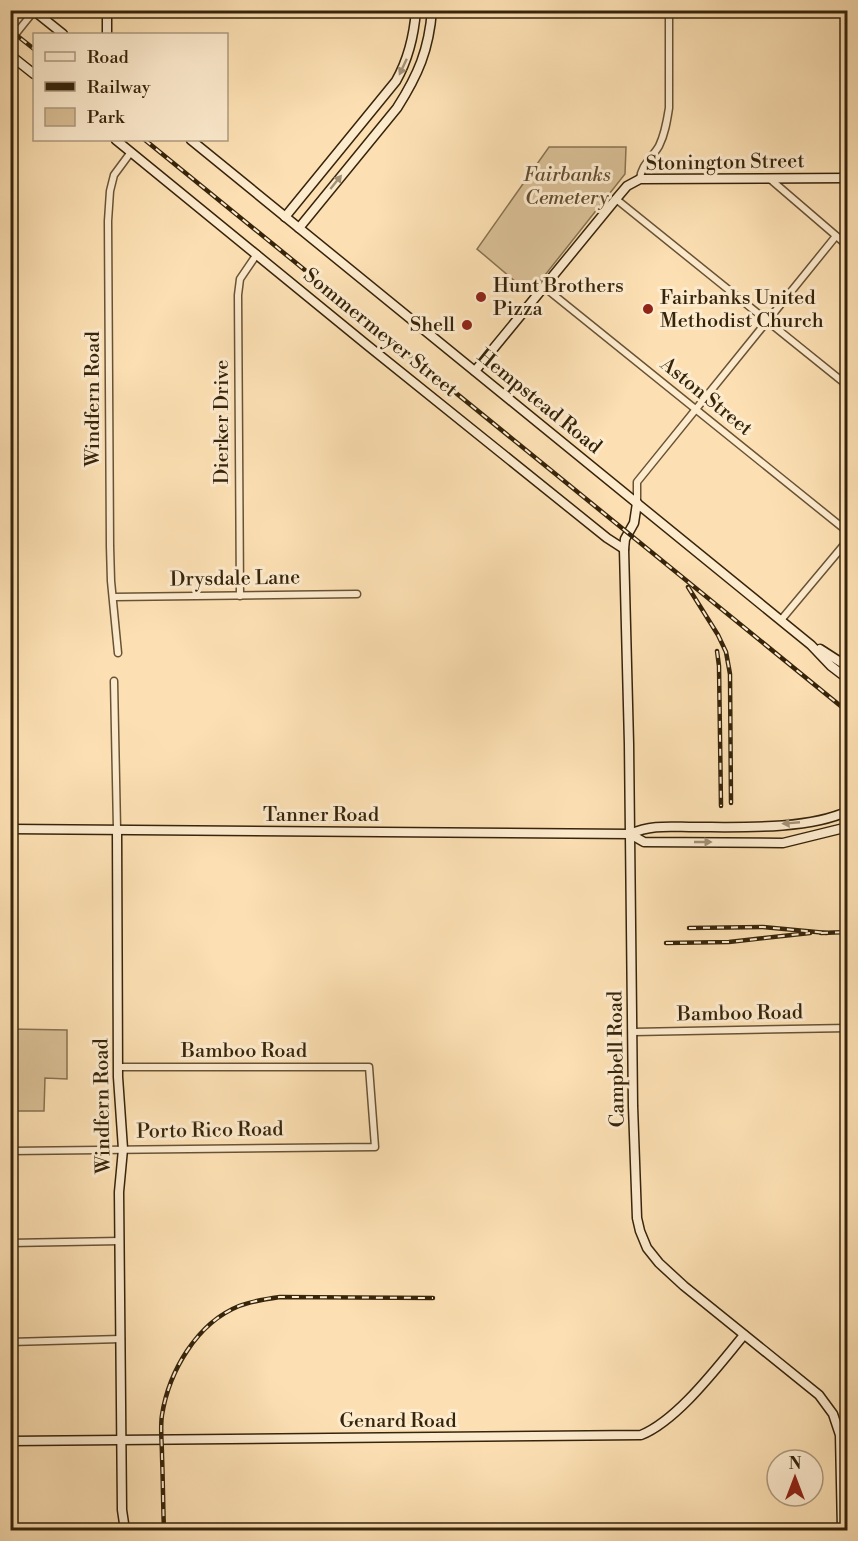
<svg xmlns="http://www.w3.org/2000/svg" width="858" height="1541" font-family="'Libre Bodoni',serif">
<style>
.green{fill:#dac096;stroke:#887250;stroke-width:1.5}
.lines{fill:none;stroke-linecap:round;stroke-linejoin:round}
.street-casing{stroke:#685335;stroke-width:9}
.secondary-casing{stroke:#36240b;stroke-width:11}
.street{stroke:#fdebce;stroke-width:6}
.secondary{stroke:#fdebce;stroke-width:8}
.rail-casing{stroke:#36240b;stroke-width:4.5}
.rail{stroke:#fdebce;stroke-width:2;stroke-dasharray:7;stroke-linecap:butt}
.oneway{fill:#a39176}
.poi-dot{fill:#8f2418;stroke:#fdebce;stroke-width:2}
.labels{text-anchor:middle;dominant-baseline:central;stroke-width:6;stroke-linejoin:round;paint-order:stroke}
.street-label{font-size:20px;fill:#36240b;stroke:#fdebce}
.park-label{font-size:20px;font-style:italic;fill:#5f4b2e;stroke:#fdebce}
.poi-label{font-size:20px;fill:#36240b;stroke:#fdebce;text-anchor:start}
</style>
<rect width="100%" height="100%" fill="#fce0b3"/>
<filter id="stains"><feTurbulence type="fractalNoise" baseFrequency=".00333" numOctaves="4"/><feColorMatrix values="0 0 0 0 .2 0 0 0 0 .09 0 0 0 0 .02 0 0 0 .5 -.17"/></filter>
<radialGradient id="worn" r=".72"><stop offset=".6" stop-color="#630" stop-opacity="0"/><stop offset="1" stop-color="#630" stop-opacity=".3"/></radialGradient>
<g class="green">
<polygon points="549,147 626,147 625,174 530,294 477,249"/>
<polygon points="11,1029 67,1030 67,1079 45,1078 44,1111 11,1111"/>
</g>
<g class="lines">
<defs>
<g id="street">
<polyline points="10,41 34,11"/>
<path d="M640,179C641,165 652,158 659,146C665,134 667,121 669,108V10"/>
<polyline points="770,179 848,246"/>
<polyline points="616,199 848,386"/>
<polyline points="544,287 848,532"/>
<polyline points="637,503 637,482 836,236"/>
<polyline points="240,596 238,295 240,279 257,254"/>
<polyline points="114,597 357,594"/>
<polyline points="781,620 848,540"/>
<polyline points="118,653 111,581 110,546 108,221 110,191 114,175 131,152"/>
<polyline points="114,681 117,829"/>
<polyline points="633,1032 848,1028"/>
<polyline points="10,1151 375,1147 369,1067 119,1067"/>
<polyline points="10,1243 120,1241"/>
<polyline points="10,1342 121,1339"/>
</g>
<g id="secondary">
<polyline points="33,10 63,34"/>
<polyline points="107,34 107,10"/>
<polyline points="10,55 34,74"/>
<polyline points="116,140 367,345 607,538 624,549"/>
<polyline points="191,140 811,645 831,666 848,679"/>
<path d="M285,217L396,81C409,58 414,36 416,10"/>
<path d="M299,228L397,108C418,75 429,50 432,10"/>
<polyline points="475,371 616,199 627,186 640,179 848,178"/>
<polyline points="637,503 634,523 625,539 624,549 629,744 633,1106 637,1218 640,1231 647,1248 659,1263 684,1286 819,1395 833,1414 840,1435 842,1530"/>
<polyline points="820,649 848,667"/>
<path d="M10,829L630,834C652,824 671,827 695,827C739,827 808,830 848,811"/>
<polyline points="117,829 118,1077 123,1149 119,1192 122,1510 125,1530"/>
<polyline points="630,834 644,842 783,843 848,827"/>
<path d="M10,1441L641,1435C678,1420 718,1366 744,1335"/>
</g>
</defs>
<use href="#street" class="street-casing"/>
<use href="#secondary" class="secondary-casing"/>
<use href="#street" class="street"/>
<use href="#secondary" class="secondary"/>
<defs>
<g id="rail">
<polyline points="10,30 34,49"/>
<polyline points="145,140 848,712"/>
<polyline points="688,587 718,635 726,652 730,674 731,803"/>
<polyline points="717,651 719,666 721,806"/>
<polyline points="689,928 763,927 827,933"/>
<polyline points="821,933 848,932"/>
<polyline points="666,943 729,942 810,933"/>
<path d="M164,1530C163,1506 163,1481 162,1456C162,1443 160,1428 162,1415C169,1371 197,1323 239,1306C252,1301 266,1299 280,1297L433,1298"/>
</g>
</defs>
<use href="#rail" class="rail-casing"/>
<use href="#rail" class="rail"/>
</g>
<defs><path id="oneway-solid" d="M-6-.8H1V-3.2L6.5 0L1 3.2V.8H-6Z" transform="scale(1.5)"/></defs>
<g class="oneway">
<use href="#oneway-solid" transform="translate(403 67) rotate(115)"/>
<use href="#oneway-solid" transform="translate(336 182) rotate(-51)"/>
<use href="#oneway-solid" transform="translate(791 823) rotate(175)"/>
<use href="#oneway-solid" transform="translate(703 842)"/>
</g>
<g class="poi-dot">
<circle cx="481" cy="297" r="6"/>
<circle cx="648" cy="309" r="6"/>
<circle cx="467" cy="325" r="6"/>
</g>
<g class="labels">
<g class="street-label">
<text transform="translate(725 163) rotate(-1)">Stonington Street</text>
<text transform="translate(380 333) rotate(39)">Sommermeyer Street</text>
<text transform="translate(706 397) rotate(39)">Aston Street</text>
<text transform="translate(93 399) rotate(-90)">Windfern Road</text>
<text transform="translate(539 402) rotate(39)">Hempstead Road</text>
<text transform="translate(222 422) rotate(-90)">Dierker Drive</text>
<text transform="translate(235 579) rotate(-1)">Drysdale Lane</text>
<text x="321" y="815">Tanner Road</text>
<text transform="translate(740 1014) rotate(-1)">Bamboo Road</text>
<text x="244" y="1051">Bamboo Road</text>
<text transform="translate(617 1059) rotate(-91)">Campbell Road</text>
<text transform="translate(103 1106) rotate(-91)">Windfern Road</text>
<text transform="translate(210 1131) rotate(-1)">Porto Rico Road</text>
<text x="398" y="1421">Genard Road</text>
</g>
<g class="park-label">
<text x="567" y="175">Fairbanks<tspan x="567" dy="23">Cemetery</tspan></text>
</g>
<g class="poi-label">
<text x="493" y="286">Hunt Brothers<tspan x="493" dy="23">Pizza</tspan></text>
<text x="660" y="298">Fairbanks United<tspan x="660" dy="23">Methodist Church</tspan></text>
<text x="455" y="325" text-anchor="end">Shell</text>
</g>
</g>
<rect width="858" height="1541" fill="none" stroke="#fce0b3" stroke-width="36"/>
<rect x="12" y="12" width="834" height="1517" fill="none" stroke="#36240b" stroke-width="3"/>
<rect x="18" y="18" width="822" height="1505" fill="none" stroke="#36240b" stroke-width="1.5"/>
<rect x="33" y="33" width="195" height="108" fill="#fdebce" stroke="#ad9b80" stroke-width="1.5"/>
<rect x="45" y="52" width="30" height="9" fill="#fdebce" stroke="#ad9b80" stroke-width="1.5"/>
<text x="87" y="63" font-size="18" fill="#36240b">Road</text>
<rect x="45" y="82" width="30" height="9" fill="#36240b" stroke="#ad9b80" stroke-width="1.5"/>
<text x="87" y="93" font-size="18" fill="#36240b">Railway</text>
<rect x="45" y="108" width="30" height="18" fill="#dac096" stroke="#ad9b80" stroke-width="1.5"/>
<text x="87" y="123" font-size="18" fill="#36240b">Park</text>
<g transform="translate(795 1478)"><circle r="28" fill="#fdebce" stroke="#ad9b80" stroke-width="1.5"/>
<path d="M0-4.5L10 22L0 15L-10 22Z" fill="#8f2418"/>
<text y="-9" font-size="16" font-weight="bold" text-anchor="middle" fill="#36240b">N</text>
</g>
<rect width="100%" height="100%" filter="url(#stains)"/>
<rect width="100%" height="100%" fill="url(#worn)"/>
</svg>
